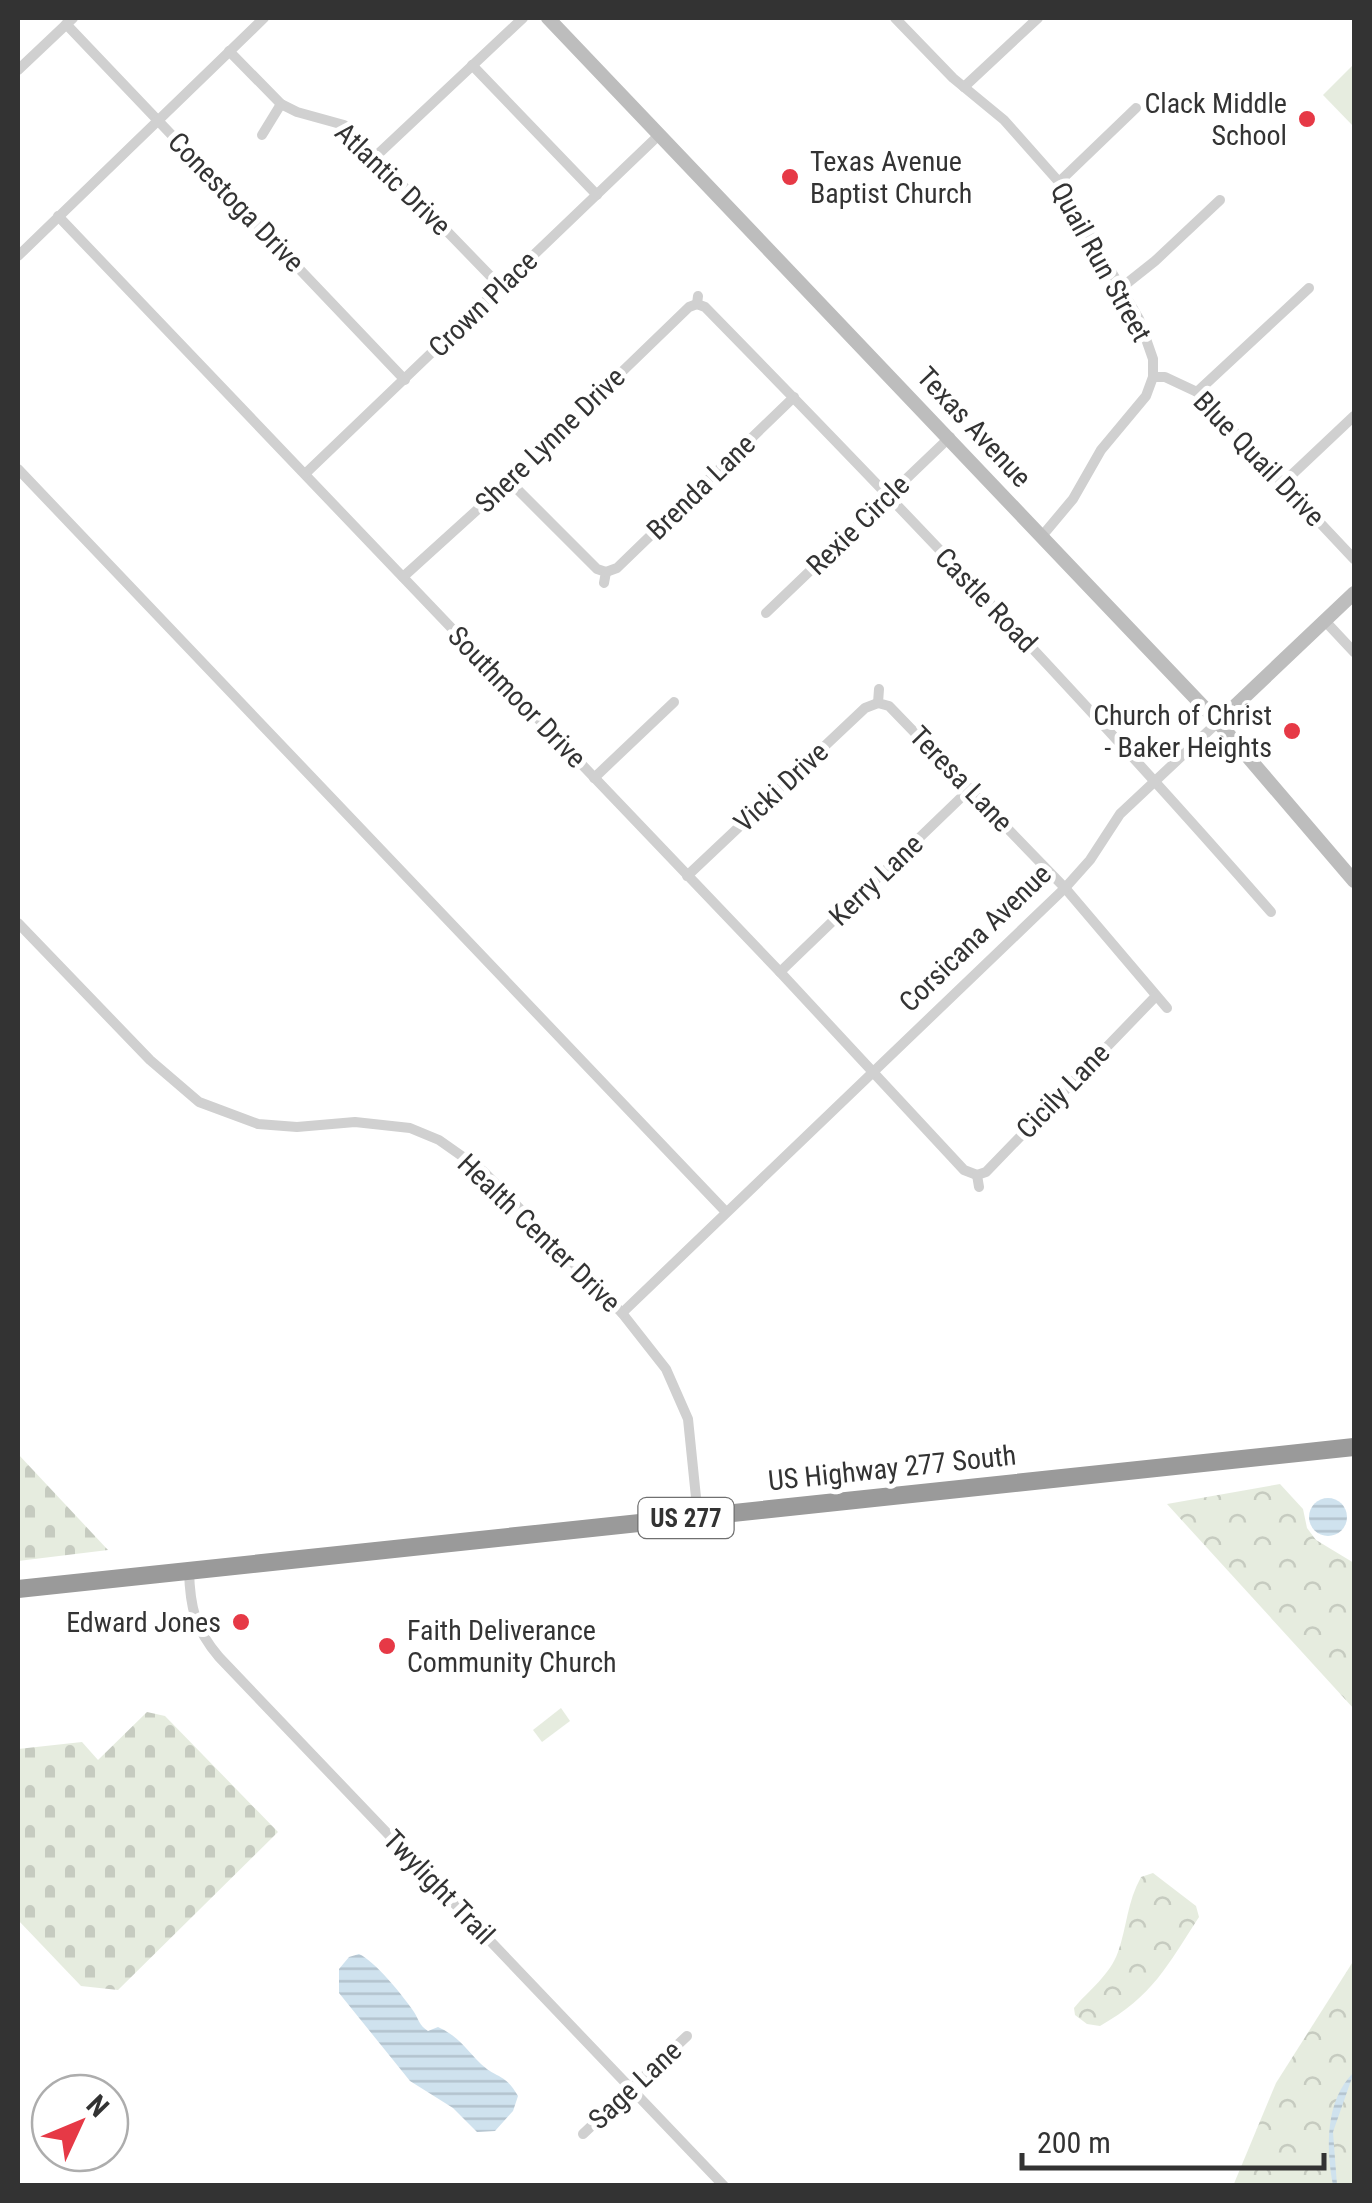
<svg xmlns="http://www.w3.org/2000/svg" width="1372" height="2203" font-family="'Roboto Condensed',sans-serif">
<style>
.grass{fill:#e6ecdf}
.forest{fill:url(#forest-crowns)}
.cemetery{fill:url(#cemetery-stones)}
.water{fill:url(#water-rules)}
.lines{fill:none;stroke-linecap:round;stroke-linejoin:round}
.street{stroke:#d0d0d0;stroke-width:10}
.secondary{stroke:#bdbdbd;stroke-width:14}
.highway{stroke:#9a9a9a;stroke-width:18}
.poi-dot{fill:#e63946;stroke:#fff;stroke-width:4}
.labels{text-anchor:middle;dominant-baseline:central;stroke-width:10;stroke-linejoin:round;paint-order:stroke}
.shield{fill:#fff;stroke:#707070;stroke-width:2.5}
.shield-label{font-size:25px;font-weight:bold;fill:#333}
.poi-label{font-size:28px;fill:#333;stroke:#fff;text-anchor:end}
.street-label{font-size:28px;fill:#333;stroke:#fff}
</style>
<defs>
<pattern id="forest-crowns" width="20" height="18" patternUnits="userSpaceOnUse" patternTransform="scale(2.5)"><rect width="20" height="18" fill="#e6ecdf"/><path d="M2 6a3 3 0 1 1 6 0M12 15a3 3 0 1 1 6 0" fill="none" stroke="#c6cbc0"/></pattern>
<pattern id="cemetery-stones" width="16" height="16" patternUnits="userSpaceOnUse" patternTransform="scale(2.5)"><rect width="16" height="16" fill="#e6ecdf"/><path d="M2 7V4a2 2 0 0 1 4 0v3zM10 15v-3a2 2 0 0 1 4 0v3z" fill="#c6cbc0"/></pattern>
<pattern id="water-rules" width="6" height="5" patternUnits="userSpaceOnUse" patternTransform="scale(2.5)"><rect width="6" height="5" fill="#cfe2ee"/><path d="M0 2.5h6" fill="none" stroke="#b2c2cd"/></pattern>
</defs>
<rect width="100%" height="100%" fill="#fff"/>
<g class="grass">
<polygon points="1354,64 1354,127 1323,95"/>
<polygon points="561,1708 570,1721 542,1742 533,1730"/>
</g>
<g class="forest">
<polygon points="1280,1484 1303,1509 1307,1528 1316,1540 1354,1563 1354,1709 1167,1504"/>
<path d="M1153,1873L1196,1906L1199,1917C1167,1966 1153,1996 1100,2026L1087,2024L1075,2015L1074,2008C1089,1990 1110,1975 1118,1952C1127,1927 1127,1902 1141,1877Z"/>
<polygon points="1354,1960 1354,2185 1233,2186 1276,2083"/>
</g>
<g class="cemetery">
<polygon points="18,1454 108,1550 18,1561"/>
<polygon points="147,1712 165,1716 278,1832 118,1990 81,1986 18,1920 18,1749 82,1742 98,1760"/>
</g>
<g class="water">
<circle cx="1328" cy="1517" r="19"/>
<path d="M359,1954C374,1960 405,1998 414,2012C419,2020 419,2025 428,2031L438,2027C458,2036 466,2049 481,2064C497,2079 505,2073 518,2096L513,2111L495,2131L477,2132L453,2108L410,2081L339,1993V1969L349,1957Z"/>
<path d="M1354,2072L1333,2132L1337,2185H1333C1326,2148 1325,2100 1354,2072Z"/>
</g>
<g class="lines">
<g class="street">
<polyline points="895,18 953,78 1004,120 1059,182 1139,319 1153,359 1153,377 1146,396 1101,450 1073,499 1042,536"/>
<polyline points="66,24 405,380"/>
<polyline points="229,51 281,104 297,112 344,125 501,287"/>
<polyline points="472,65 597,195"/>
<polyline points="18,70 73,18"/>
<polyline points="964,87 1038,18"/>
<polyline points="262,135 281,104"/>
<polyline points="376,156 523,18"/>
<polyline points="1059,182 1136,108"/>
<polyline points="58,216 780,972 964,1170 977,1175"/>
<polyline points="18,256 264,18"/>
<polyline points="1121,288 1155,261 1220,200"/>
<path d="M698,296L697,304L705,307C898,504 1089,704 1271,912"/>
<polyline points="1153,377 1165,377 1197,392 1354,559"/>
<polyline points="1197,392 1309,288"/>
<polyline points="18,469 726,1212"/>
<polyline points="306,473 660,134"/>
<polyline points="509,481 597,569 606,572 604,583"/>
<polyline points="1283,483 1354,416"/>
<polyline points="606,572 617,568 794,397"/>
<polyline points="403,577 509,481 689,307 697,304"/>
<polyline points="766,613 950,437"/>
<polyline points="1325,621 1354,652"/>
<polyline points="879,689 878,703 889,706 1065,888 1167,1008"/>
<polyline points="594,778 674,702"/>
<polyline points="687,876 865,708 878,703"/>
<polyline points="18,923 150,1060 199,1102 258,1124 297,1127 355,1122 410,1128 439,1140 483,1171 622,1313 666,1369 688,1419 698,1517"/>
<polyline points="780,972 971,788"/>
<polyline points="979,1187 977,1175 986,1172 1156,996"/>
<polyline points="622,1313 1065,888 1090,860 1120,814 1218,722"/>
<path d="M189,1571C190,1607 195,1629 219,1657L724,2186"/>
<polyline points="583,2134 687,2036"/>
</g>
<g class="secondary">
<polyline points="548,18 1218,722 1354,881"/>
<polyline points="1218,722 1354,593"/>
</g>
<polyline class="highway" points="18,1589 1354,1447"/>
</g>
<g class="poi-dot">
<circle cx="1307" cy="119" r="10"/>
<circle cx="790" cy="177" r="10"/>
<circle cx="1292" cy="731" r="10"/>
<circle cx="241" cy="1622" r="10"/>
<circle cx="387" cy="1646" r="10"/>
</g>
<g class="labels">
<rect class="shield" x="638.5" y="1498" width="95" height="40" rx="8"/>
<g class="shield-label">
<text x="686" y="1518">US 277</text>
</g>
<g class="poi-label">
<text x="1287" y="103">Clack Middle<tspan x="1287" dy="32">School</tspan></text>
<text x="810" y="161" text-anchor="start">Texas Avenue<tspan x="810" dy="32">Baptist Church</tspan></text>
<text x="1272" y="715">Church of Christ<tspan x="1272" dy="32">- Baker Heights</tspan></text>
<text x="221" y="1622">Edward Jones</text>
<text x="407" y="1630" text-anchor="start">Faith Deliverance<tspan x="407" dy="32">Community Church</tspan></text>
</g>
<g class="street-label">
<text transform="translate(393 179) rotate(44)">Atlantic Drive</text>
<text transform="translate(236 202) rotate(46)">Conestoga Drive</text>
<text transform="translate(1101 262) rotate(61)">Quail Run Street</text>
<text transform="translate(483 304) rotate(-44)">Crown Place</text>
<text transform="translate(974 427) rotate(47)">Texas Avenue</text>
<text transform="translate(550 440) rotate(-44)">Shere Lynne Drive</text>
<text transform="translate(1259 459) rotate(46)">Blue Quail Drive</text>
<text transform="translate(701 487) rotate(-44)">Brenda Lane</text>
<text transform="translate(858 525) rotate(-44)">Rexie Circle</text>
<text transform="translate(986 600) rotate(46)">Castle Road</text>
<text transform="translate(517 697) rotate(46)">Southmoor Drive</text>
<text transform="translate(961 779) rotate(46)">Teresa Lane</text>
<text transform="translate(781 787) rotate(-43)">Vicki Drive</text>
<text transform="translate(876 880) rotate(-44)">Kerry Lane</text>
<text transform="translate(975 938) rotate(-44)">Corsicana Avenue</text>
<text transform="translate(1063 1091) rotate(-46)">Cicily Lane</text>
<text transform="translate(539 1233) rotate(44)">Health Center Drive</text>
<text transform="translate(892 1468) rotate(-6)">US Highway 277 South</text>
<text transform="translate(439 1887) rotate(46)">Twylight Trail</text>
<text transform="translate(635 2085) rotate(-43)">Sage Lane</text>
</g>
</g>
<rect width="1372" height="2203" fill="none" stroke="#333333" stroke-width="40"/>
<g transform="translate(80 2123) rotate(46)"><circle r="48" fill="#ffffff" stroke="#adadad" stroke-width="2.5"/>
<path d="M0-8L18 38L0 25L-18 38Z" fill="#e63946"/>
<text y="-15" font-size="28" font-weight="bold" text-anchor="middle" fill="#333333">N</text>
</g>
<path d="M1022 2153v15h302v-15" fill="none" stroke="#333333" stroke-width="5"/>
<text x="1037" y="2153" font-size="30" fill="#333333" stroke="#ffffff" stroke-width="8" paint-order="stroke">200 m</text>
</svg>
